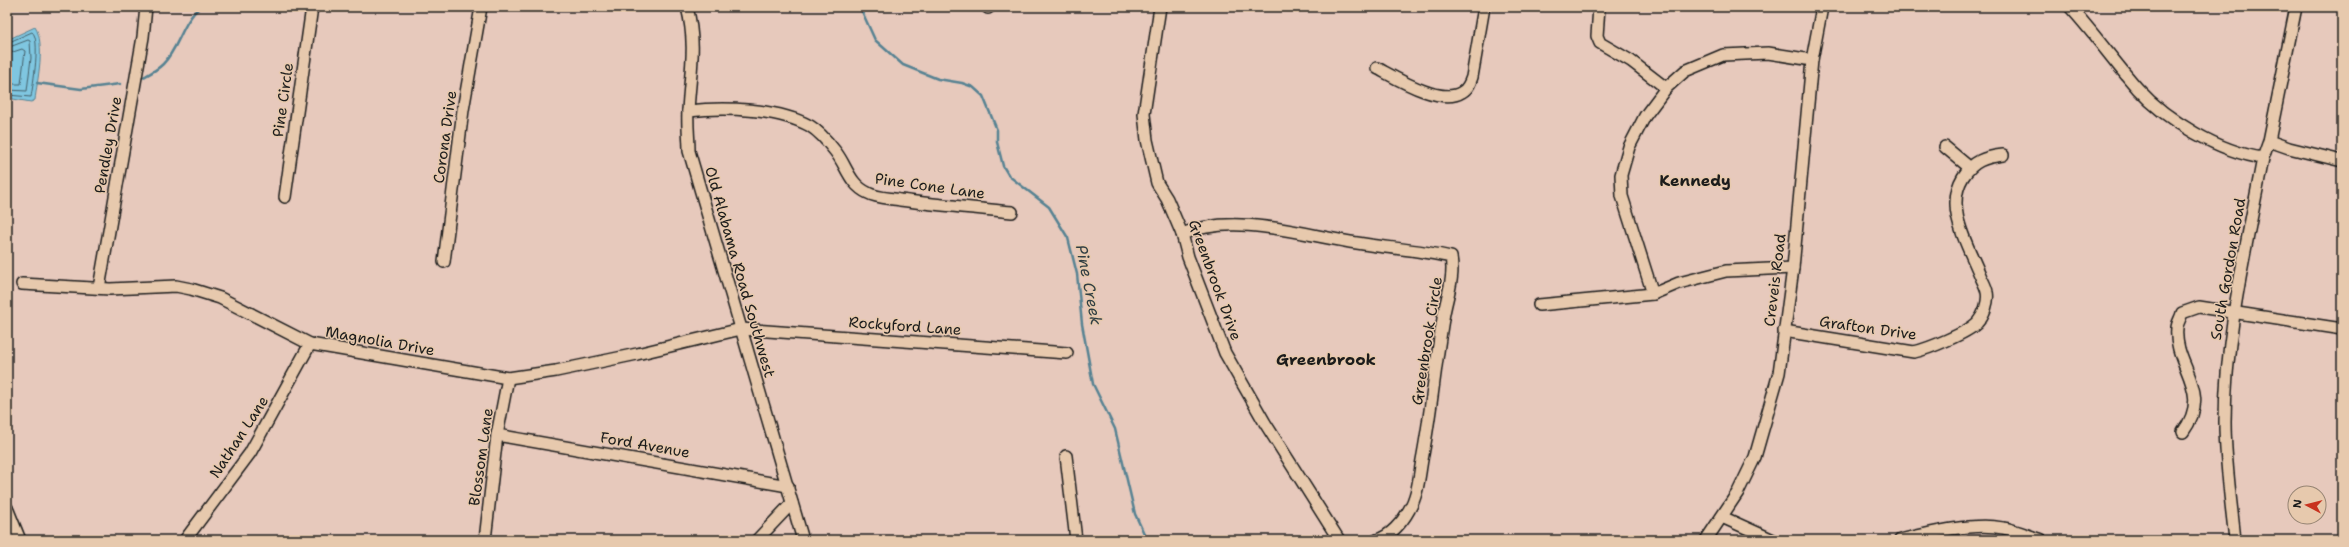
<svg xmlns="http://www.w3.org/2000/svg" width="2349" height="547" font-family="'Shantell Sans',sans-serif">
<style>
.water{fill:#7fc6e0;stroke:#578292}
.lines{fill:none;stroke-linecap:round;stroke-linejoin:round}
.shore{stroke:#44606a;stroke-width:1}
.stream{stroke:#578292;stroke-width:2.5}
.minor-casing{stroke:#1c1c1c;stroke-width:14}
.minor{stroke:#e7c9ad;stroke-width:11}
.labels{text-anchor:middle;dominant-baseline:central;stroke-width:3;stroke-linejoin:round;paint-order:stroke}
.street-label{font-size:15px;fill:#1c1c1c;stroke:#e7c9ad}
.neighbourhood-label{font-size:16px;font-weight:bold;fill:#1c1c1c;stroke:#e7c9ad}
.water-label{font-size:16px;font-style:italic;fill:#303e43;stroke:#e7c9ad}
</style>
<rect width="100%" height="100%" fill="#e7c9bc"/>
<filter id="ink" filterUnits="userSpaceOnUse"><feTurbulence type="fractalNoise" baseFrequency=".025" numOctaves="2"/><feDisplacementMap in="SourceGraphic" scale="8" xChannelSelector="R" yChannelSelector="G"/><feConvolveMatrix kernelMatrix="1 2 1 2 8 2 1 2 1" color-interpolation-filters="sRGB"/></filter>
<g filter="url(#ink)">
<path class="water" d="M35,27C46,44 37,81 35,100L31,102L7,98V40Z"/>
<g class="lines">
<g class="shore">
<path d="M7,43L32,32C41,38 33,85 31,97L7,95"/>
<polyline points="7,48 28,40 30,41 31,58 27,91 7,90"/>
<polyline points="7,54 22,49 25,51 21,84 7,84"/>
</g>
<g class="stream">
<polyline points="860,7 875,40 903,65 938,79 962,83 973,87 983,96 997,130 997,142 1003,166 1009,176 1049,207 1068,238 1077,274 1082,324 1093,384 1115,429 1135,514 1147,540"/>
<path d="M142,78C149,74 157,70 163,64C179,48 182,22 200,7"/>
<polyline points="37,83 81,89 120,84"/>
</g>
<defs>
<g id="minor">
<path d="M687,7C697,46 690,73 688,111C687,124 689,138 689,151L803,540"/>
<polyline points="1160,7 1144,114 1147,140 1157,183 1167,199 1182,234 1188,257 1225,353 1265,423 1339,540"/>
<polyline points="1599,7 1597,36 1600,43 1631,61 1666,88"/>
<path d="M2070,7C2094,33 2114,62 2138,89C2167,121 2220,152 2263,158"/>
<polyline points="988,8 989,7"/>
<path d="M1377,68C1396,78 1441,106 1462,92C1468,89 1470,83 1472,77L1484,7"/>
<path d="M688,111C723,107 778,108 810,126C820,132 828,142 835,151C847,166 849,184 868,193C877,198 890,198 900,200C937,205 975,208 1012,212"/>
<polyline points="2269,141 2289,148 2342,161"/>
<polyline points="1945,147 1969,167"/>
<polyline points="285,197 312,7"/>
<path d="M1182,234C1234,212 1303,235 1357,243C1388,248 1420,250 1451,257C1455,279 1446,298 1443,319C1435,366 1431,414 1422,460C1419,477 1418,495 1409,510C1402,523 1390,536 1377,540"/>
<polyline points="444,262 463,110 481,7"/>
<polyline points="22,284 110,289 176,286 191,289 220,298 310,344 508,378 556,371 637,354 741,329 1067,353"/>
<polyline points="99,288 143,37 146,7"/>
<polyline points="1653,294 1622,196 1621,175 1629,147 1645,116 1666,88 1685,71 1723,55 1768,53 1812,60"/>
<polyline points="1539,305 1653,294 1679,283 1726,271 1793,268"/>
<path d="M1784,331L1914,352C1928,349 1967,333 1977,323C1984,315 1989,302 1987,292C1986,286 1982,280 1980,275C1968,245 1944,208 1963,177C1973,161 1985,157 2003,155"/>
<path d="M2183,432C2214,390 2173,366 2177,328C2177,323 2181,318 2182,313L2199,307L2342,329"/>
<polyline points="497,435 788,486"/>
<polyline points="1066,456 1076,540"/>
<polyline points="7,508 20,540"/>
<polyline points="1722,517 1773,540"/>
<polyline points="185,540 250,453 310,344"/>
<polyline points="485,540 497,435 508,378"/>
<polyline points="757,540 792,503"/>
<polyline points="1706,540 1738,492 1755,457 1779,373 1793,268 1812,60 1822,7"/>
<path d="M1900,540C1929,533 1973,522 2003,528C2016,530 2029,536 2041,540"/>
<path d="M2235,540C2231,501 2225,461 2225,422C2225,333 2247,245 2263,158L2269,141L2296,7"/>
</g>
</defs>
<use href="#minor" class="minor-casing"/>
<use href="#minor" class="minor"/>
</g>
</g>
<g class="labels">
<g class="street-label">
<text transform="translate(283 100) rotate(-82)">Pine Circle</text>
<text transform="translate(445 137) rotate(-82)">Corona Drive</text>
<text transform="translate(108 145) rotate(-80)">Pendley Drive</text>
<text transform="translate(930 186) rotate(8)">Pine Cone Lane</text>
<text transform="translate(2228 269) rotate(-80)">South Gordon Road</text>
<text transform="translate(740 272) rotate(74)">Old Alabama Road Southwest</text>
<text transform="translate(1215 280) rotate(70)">Greenbrook Drive</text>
<text transform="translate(1775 280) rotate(-83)">Creveis Road</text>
<text transform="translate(905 326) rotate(4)">Rockyford Lane</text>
<text transform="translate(1868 328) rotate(8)">Grafton Drive</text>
<text transform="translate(380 341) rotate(10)">Magnolia Drive</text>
<text transform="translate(1427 341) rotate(-81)">Greenbrook Circle</text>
<text transform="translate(239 437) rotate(-57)">Nathan Lane</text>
<text transform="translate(645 445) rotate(10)">Ford Avenue</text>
<text transform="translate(481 457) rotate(-82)">Blossom Lane</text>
</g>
<g class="neighbourhood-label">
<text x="1695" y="180">Kennedy</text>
<text x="1326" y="359">Greenbrook</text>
</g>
<g class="water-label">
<text transform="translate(1089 285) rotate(79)">Pine Creek</text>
</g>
</g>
<rect width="2349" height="547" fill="none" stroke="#e7c9ad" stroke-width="24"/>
<rect x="12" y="12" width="2325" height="523" fill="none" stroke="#1c1c1c" stroke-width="1.5" filter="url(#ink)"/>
<g transform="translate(2307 505) rotate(277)"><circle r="19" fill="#e7c9ad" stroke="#968473"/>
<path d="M0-3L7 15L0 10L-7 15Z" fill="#c8321e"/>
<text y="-6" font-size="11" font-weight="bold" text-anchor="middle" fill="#1c1c1c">N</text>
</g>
</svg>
